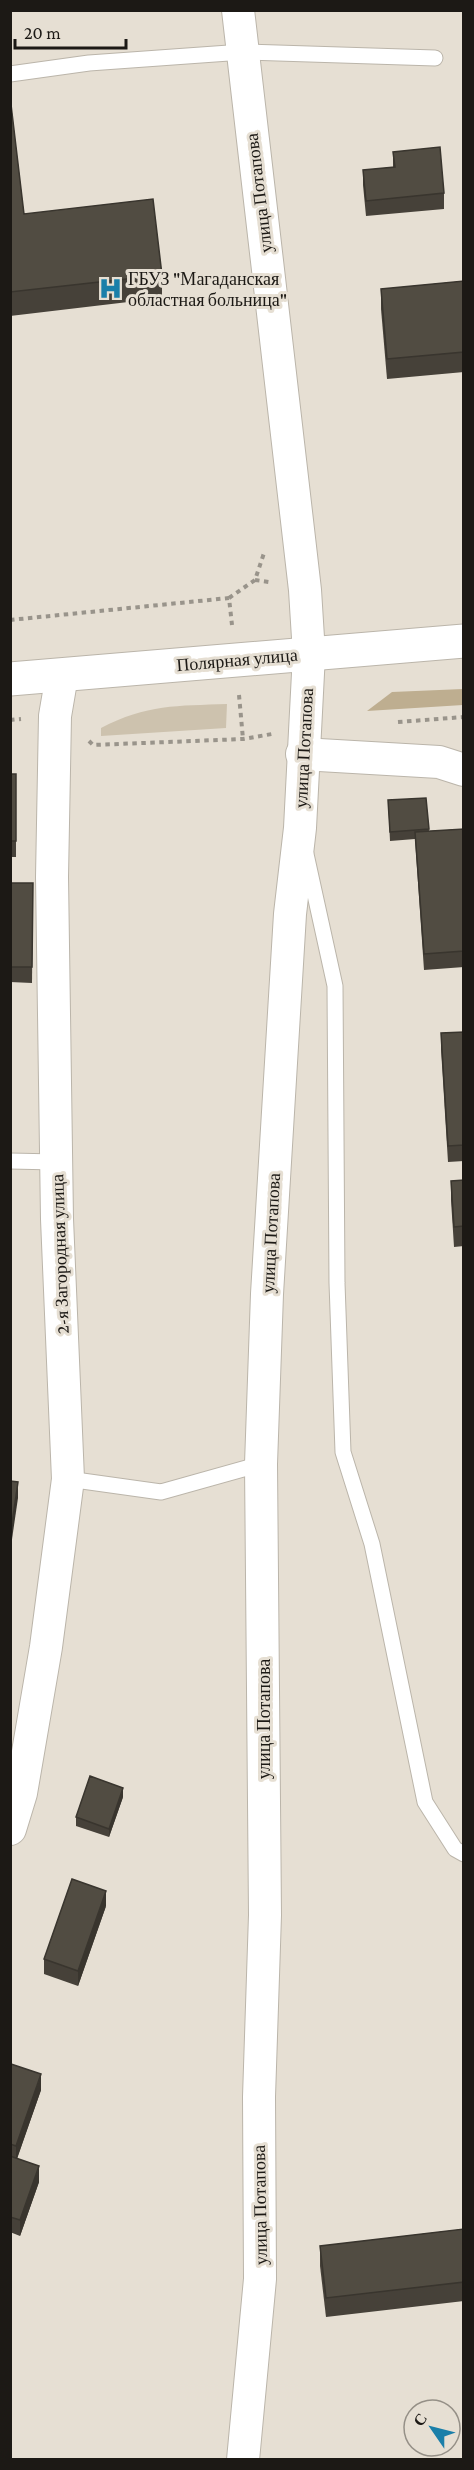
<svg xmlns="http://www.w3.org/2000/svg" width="474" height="2470" font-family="'Crimson Pro',serif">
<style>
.green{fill:#cdc2ae}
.forest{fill:#beae90}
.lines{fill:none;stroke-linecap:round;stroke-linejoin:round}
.lane-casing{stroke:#bbb5aa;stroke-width:17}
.street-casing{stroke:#bbb5aa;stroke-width:34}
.secondary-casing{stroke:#bbb5aa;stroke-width:35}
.path{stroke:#99948b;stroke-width:4;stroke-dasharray:4.5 4.5;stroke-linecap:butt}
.lane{stroke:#fff;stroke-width:15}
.street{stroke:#fff;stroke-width:32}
.secondary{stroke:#fff;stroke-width:33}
.wall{fill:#464139}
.shaded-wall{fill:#39352e}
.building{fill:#514c42;stroke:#39352e;stroke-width:1.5}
.labels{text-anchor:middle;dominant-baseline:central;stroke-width:6;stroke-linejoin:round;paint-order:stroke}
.street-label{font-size:18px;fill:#1c1915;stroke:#e6dfd3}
.poi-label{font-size:18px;fill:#1c1915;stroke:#e6dfd3;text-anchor:start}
</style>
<rect width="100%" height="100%" fill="#e6dfd3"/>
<path class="green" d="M227,704L226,728L101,736V728C147,704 177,706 227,704Z"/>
<polygon class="forest" points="463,689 463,705 367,711 392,692"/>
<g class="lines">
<defs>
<g id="lane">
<polyline points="10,74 89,63 243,52 435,58"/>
<polyline points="306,854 335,986 337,1283 343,1452 372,1544 425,1802 455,1849 464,1854"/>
<polyline points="10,1161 56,1162"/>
<polyline points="68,1479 161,1492 261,1464"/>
</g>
<g id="street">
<polyline points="238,10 305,590 309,654 300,828 290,914 267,1294 261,1464 265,1915 259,2097 260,2279 243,2460"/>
<polyline points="302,754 439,762 464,770"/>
<polyline points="10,1829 21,1793 46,1647 68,1479 57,1219 52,877 55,716 62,675"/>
</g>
<polyline id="secondary" points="10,679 464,641"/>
</defs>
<use href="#lane" class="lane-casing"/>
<use href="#street" class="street-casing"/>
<use href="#secondary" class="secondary-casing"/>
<g class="path">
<polyline points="255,580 269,582"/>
<polyline points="229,598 255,580 264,553"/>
<polyline points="10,620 229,598 232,625"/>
<polyline points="239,695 243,739"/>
<polyline points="10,720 21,719"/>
<polyline points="398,722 464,717"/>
<polyline points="89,741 93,745 243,739 272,734"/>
</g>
<use href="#lane" class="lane"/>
<use href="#street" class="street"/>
<use href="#secondary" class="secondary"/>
</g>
<g class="wall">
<polygon points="10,96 24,214 162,275 162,298 10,316"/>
<polygon points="393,152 444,193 444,209 366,216 363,185 363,170 393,167"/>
<polygon points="464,281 464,372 387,379 381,309 381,289"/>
<rect x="10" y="774" width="6" height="83"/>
<polygon points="426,798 429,831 464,829 464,967 424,970 415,839 390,841 388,800"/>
<polygon points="10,883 33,883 32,983 10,982"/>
<polygon points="464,1032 464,1161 448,1162 441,1049 441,1033"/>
<polygon points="464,1180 464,1246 454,1247 451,1200 451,1181"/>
<polygon points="123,1797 109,1837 76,1826 76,1817"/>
<polygon points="106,1906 78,1986 44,1974 44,1959"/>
<polygon points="10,2065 41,2090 17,2159 39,2182 20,2236 10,2232"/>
<polygon points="464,2229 464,2301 326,2317 320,2266 320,2246"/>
</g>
<g class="shaded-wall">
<polygon points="18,1482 18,1498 10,1553 10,1537"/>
<polygon points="123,1788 123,1797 109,1837 109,1829"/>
<polygon points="106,1891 106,1906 78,1986 78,1971"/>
<polygon points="41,2074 41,2090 16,2161 16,2146"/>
<polygon points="39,2166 39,2182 20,2236 20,2220"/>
</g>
<g class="building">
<polygon points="10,96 24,214 153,199 162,275 10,292"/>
<polygon points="440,147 444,193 366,201 363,170 395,167 393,152"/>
<polygon points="464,281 464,352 387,359 381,289"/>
<rect x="10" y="774" width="6" height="67"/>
<polygon points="426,798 429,829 390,832 388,800"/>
<polygon points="464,829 464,951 424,954 415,832"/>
<polygon points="10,883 33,883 32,967 10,967"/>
<polygon points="464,1032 464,1145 448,1146 441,1033"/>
<polygon points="464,1180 464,1226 454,1227 451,1181"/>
<polygon points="10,1481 18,1482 10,1537"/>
<polygon points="90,1776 123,1788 109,1829 76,1817"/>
<polygon points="72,1879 106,1891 78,1971 44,1959"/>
<polygon points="11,2064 41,2074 16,2146 10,2144"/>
<polygon points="10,2156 39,2166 20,2220 10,2217"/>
<polygon points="464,2229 464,2282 326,2298 320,2246"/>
</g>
<defs>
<symbol id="hospital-bare" viewBox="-9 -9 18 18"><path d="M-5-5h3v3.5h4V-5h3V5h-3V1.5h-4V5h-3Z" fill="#1a7fa9" stroke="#e6dfd3" stroke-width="2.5" paint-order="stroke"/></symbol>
</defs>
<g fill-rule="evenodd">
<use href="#hospital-bare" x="94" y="272" width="33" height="33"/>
</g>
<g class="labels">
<g class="street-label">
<text transform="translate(259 193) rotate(-97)">улица Потапова</text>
<text transform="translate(237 660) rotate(-5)">Полярная улица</text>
<text transform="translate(304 748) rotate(-87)">улица Потапова</text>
<text transform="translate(271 1233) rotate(-87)">улица Потапова</text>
<text transform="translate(60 1254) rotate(-92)">2-я Загородная улица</text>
<text transform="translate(264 1719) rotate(-90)">улица Потапова</text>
<text transform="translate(260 2205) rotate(-91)">улица Потапова</text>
</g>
<g class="poi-label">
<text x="128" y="279">ГБУЗ "Магаданская<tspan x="128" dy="21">областная больница"</tspan></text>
</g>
</g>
<rect width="474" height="2470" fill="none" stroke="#1c1915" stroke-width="24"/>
<g transform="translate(432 2428) rotate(305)"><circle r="28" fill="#e6dfd3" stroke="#959087" stroke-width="1.5"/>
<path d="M0-4.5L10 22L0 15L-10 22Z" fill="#1a7fa9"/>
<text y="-9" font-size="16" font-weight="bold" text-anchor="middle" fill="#1c1915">С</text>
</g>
<path d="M15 39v9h111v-9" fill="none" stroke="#1c1915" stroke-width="3"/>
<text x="24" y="39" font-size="18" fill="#1c1915" stroke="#e6dfd3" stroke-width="4.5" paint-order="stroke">20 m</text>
</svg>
